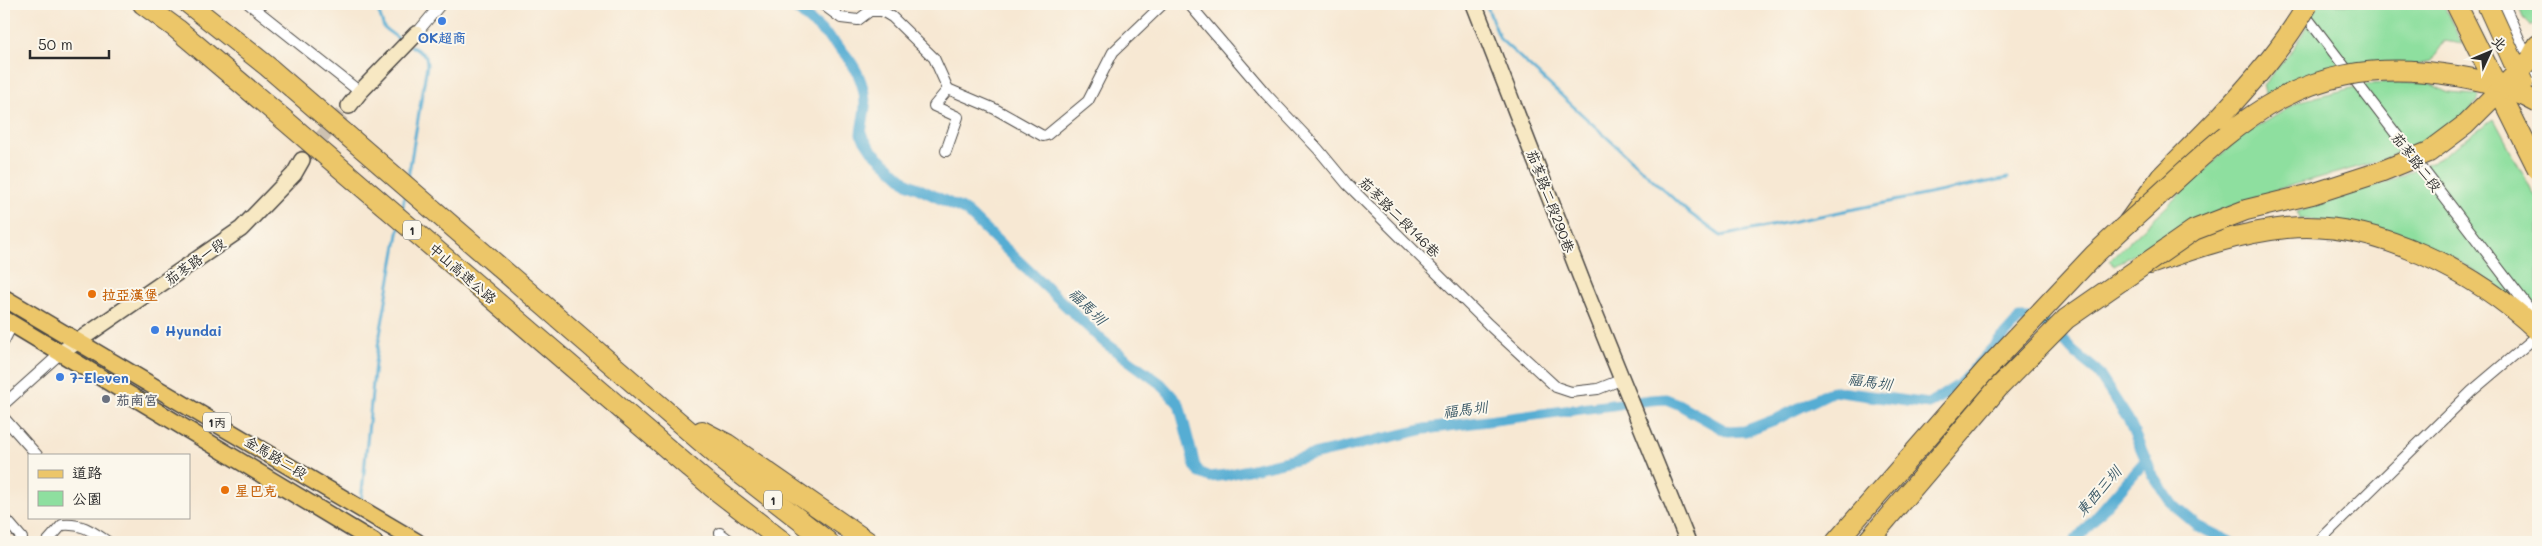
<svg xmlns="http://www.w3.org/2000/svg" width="2542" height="546" font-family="Mali,'LXGW WenKai TC',sans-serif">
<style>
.green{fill:#8edf9f;stroke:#5c8565}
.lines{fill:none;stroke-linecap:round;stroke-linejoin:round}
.stream{stroke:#57add3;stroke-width:3}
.canal{stroke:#57add3;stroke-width:11}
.secondary-tunnel{stroke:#cec2b1;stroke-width:15;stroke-dasharray:15 8;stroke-linecap:butt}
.street-casing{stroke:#4a4744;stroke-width:12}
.secondary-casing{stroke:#4a4744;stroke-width:18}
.primary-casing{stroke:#4a4744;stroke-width:19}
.highway-casing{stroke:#4a4744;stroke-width:22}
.street{stroke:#fff;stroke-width:10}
.secondary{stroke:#f7e8c3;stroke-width:15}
.primary{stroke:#ecc669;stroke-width:16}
.highway{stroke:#ecc669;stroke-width:20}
.highway-bridge-casing{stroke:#4a4744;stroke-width:22;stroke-linecap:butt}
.highway-bridge{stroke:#ecc669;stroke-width:20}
.shop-dot{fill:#3f7fe0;stroke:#fbf7ec;stroke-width:2}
.food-dot{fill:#e8710a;stroke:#fbf7ec;stroke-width:2}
.worship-dot{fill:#6b7280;stroke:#fbf7ec;stroke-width:2}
.labels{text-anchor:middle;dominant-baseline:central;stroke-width:4;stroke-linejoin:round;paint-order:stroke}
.shield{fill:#fbf7ec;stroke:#696865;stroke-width:1}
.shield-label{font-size:12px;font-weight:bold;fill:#2b2b2b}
.shop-label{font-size:14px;font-weight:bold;fill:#366cbe;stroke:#fbf7ec;text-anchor:start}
.street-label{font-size:14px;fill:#2b2b2b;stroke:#fbf7ec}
.food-label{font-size:14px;font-weight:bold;fill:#c56008;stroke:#fbf7ec;text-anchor:start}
.worship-label{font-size:14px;font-weight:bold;fill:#5b616d;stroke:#fbf7ec;text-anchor:start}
.water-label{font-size:15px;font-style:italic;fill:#3a5866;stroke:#fbf7ec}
</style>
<rect width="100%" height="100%" fill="#fbf7ec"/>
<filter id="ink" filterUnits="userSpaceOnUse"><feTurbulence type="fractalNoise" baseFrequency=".02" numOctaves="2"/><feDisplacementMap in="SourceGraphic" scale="10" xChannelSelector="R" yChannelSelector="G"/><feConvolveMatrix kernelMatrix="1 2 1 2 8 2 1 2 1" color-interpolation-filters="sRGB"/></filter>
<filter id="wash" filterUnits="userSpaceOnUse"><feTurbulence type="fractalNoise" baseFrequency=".0096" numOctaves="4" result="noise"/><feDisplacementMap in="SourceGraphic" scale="20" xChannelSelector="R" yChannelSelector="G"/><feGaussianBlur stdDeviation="1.12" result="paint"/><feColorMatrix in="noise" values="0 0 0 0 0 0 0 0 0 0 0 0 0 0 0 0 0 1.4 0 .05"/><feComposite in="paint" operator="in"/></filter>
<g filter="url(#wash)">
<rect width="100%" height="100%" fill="#f7e8d3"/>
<g class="green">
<polygon points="2319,4 2443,4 2462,44 2445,41 2430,62 2266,98 2263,85 2295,47"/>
<polygon points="2518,4 2538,4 2538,17 2533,25 2530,25 2523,18"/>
<polygon points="2427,82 2448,93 2477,95 2479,98 2464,118 2432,139 2376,162 2275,190 2184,225 2114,266 2109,261 2239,138 2300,101 2368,84"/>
<path d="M2494,119L2538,202V307L2522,294L2515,300C2490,282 2466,263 2437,250C2395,231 2344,227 2299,218L2297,212L2387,182L2440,158Z"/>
</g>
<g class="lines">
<g class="stream">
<polyline points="376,4 384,28 403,42"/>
<polyline points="1486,4 1500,39 1688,212 1721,236 2008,178"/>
<polyline points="408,178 427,65 426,56 411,46"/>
<polyline points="402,212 405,194"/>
<polyline points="361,502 375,363 399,228"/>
</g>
<g class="canal">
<path d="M791,4C822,33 866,59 865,107C864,116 862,125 861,134L872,151L907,183L966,211L1104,342L1161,384L1179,404L1195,466L1200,473L1210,477L1226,475L1425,429L1651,400L1666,399L1678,404L1728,432L1745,431L1779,418L1833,391L1929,404L1960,384L2019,319H2037L2055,331L2076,354L2096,370L2128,419L2152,474L2172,504L2198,526L2230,542"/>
<polyline points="2074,542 2146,460"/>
</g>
</g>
</g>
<g filter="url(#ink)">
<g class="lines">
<polyline class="secondary-tunnel" points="302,160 349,106"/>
<defs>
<g id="street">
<polyline points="249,4 360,92"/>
<polyline points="822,4 841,18 858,20 870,11 882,11 892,17 934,58 948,89 934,106 958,117 946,151"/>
<polyline points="1189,4 1266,94 1318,149 1347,184 1489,325 1556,387 1571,392 1598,389 1623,379"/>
<polyline points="2504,4 2538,83"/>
<polyline points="2302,11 2538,320"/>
<polyline points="416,34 441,4"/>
<polyline points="948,89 995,109 1043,136 1047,135 1088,101 1113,52 1163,4"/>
<polyline points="4,341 13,323"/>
<polyline points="4,404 62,352"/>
<polyline points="4,418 37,455"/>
<polyline points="4,517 22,538"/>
<polyline points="720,533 732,542"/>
<path d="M47,542L62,525C82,523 92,531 108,542"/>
<polyline points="2318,542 2472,391 2538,335"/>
</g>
<g id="secondary">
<polyline points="1474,4 1584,286 1688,542"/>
<polyline points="349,106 360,92 416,34"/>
<polyline points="62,352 241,229 294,174 302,160"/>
</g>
<g id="primary">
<polyline points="4,298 417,542"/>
<polyline points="4,319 374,542"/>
</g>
<g id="highway">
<polyline points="143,4 177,29 288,123 711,486 783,542"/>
<polyline points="189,4 267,66 719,457 828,542"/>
<polyline points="2530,60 2538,45"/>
<path d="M2150,264C2195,248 2238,233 2286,228C2374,219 2476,272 2538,331"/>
<polyline points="702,431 727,444 868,542"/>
<polyline points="1836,542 1986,370 2094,255 2127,224 2161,177 2220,117"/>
</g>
</defs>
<use href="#street" class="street-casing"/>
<use href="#secondary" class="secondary-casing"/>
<use href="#primary" class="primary-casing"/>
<use href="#highway" class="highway-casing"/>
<use href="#street" class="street"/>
<use href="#secondary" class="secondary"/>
<use href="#primary" class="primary"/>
<use href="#highway" class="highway"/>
<defs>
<g id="highway-bridge">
<polyline points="2456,4 2538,169"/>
<polyline points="2487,4 2523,83"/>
<path d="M2220,117C2253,81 2284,46 2308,4"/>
<path d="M2127,224C2224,139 2282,59 2426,72C2465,76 2504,83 2538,103"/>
<polyline points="1867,542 1998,388 2066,319 2194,230 2246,210 2312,194 2380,172 2429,152 2465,125 2530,60"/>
</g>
</defs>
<use href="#highway-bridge" class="highway-bridge-casing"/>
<use href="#highway-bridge" class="highway-bridge"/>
</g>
</g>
<g class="shop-dot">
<circle cx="442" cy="21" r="5"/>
<circle cx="155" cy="330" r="5"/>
<circle cx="60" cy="377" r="5"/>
</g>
<g class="food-dot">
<circle cx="92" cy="294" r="5"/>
<circle cx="225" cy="490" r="5"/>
</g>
<circle class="worship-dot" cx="106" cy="399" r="5"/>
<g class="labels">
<g class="shield">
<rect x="403" y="220.5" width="18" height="19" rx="4"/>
<rect x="203" y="412.5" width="28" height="19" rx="4"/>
<rect x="764" y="490.5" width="18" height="19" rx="4"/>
</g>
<g class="shield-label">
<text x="412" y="230">1</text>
<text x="217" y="422">1丙</text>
<text x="773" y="500">1</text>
</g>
<g class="shop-label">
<text x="442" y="37" text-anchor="middle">OK超商</text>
<text x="165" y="330">Hyundai</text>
<text x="70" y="377">7-Eleven</text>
</g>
<g class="street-label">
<text transform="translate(2417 162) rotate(52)">茄苳路二段</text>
<text transform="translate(1551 201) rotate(69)">茄苳路二段290巷</text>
<text transform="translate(1400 217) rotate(45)">茄苳路二段146巷</text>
<text transform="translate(195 261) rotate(-35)">茄苳路一段</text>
<text transform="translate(463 273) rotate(41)">中山高速公路</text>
<text transform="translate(276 457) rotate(31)">金馬路二段</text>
</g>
<g class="food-label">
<text x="102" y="294">拉亞漢堡</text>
<text x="235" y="490">星巴克</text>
</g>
<g class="worship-label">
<text x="116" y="399">茄南宮</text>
</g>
<g class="water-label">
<text transform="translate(1088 306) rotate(44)">福馬圳</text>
<text transform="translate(1870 381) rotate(8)">福馬圳</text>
<text transform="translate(1465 409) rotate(-7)">福馬圳</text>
<text transform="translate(2098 491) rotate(-49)">東西三圳</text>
</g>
</g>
<rect width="2542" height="546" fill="none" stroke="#fbf7ec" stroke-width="20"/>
<rect x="28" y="454" width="162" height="65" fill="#fbf7ec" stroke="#a8a59f"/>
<rect x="38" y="470" width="25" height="8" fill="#ecc669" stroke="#a8a59f"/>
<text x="72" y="478" font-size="15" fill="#2b2b2b">道路</text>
<rect x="38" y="491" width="25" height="15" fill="#8edf9f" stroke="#a8a59f"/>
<text x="72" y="504" font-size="15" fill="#2b2b2b">公園</text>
<g transform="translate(2490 52) rotate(46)" stroke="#fbf7ec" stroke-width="4" paint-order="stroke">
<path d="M0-4L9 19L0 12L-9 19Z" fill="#2b2b2b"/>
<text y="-8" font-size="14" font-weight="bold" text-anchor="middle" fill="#2b2b2b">北</text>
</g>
<path d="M30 50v8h79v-8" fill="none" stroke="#2b2b2b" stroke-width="2.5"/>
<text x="38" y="50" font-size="15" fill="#2b2b2b" stroke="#fbf7ec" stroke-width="4" paint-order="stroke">50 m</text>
</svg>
